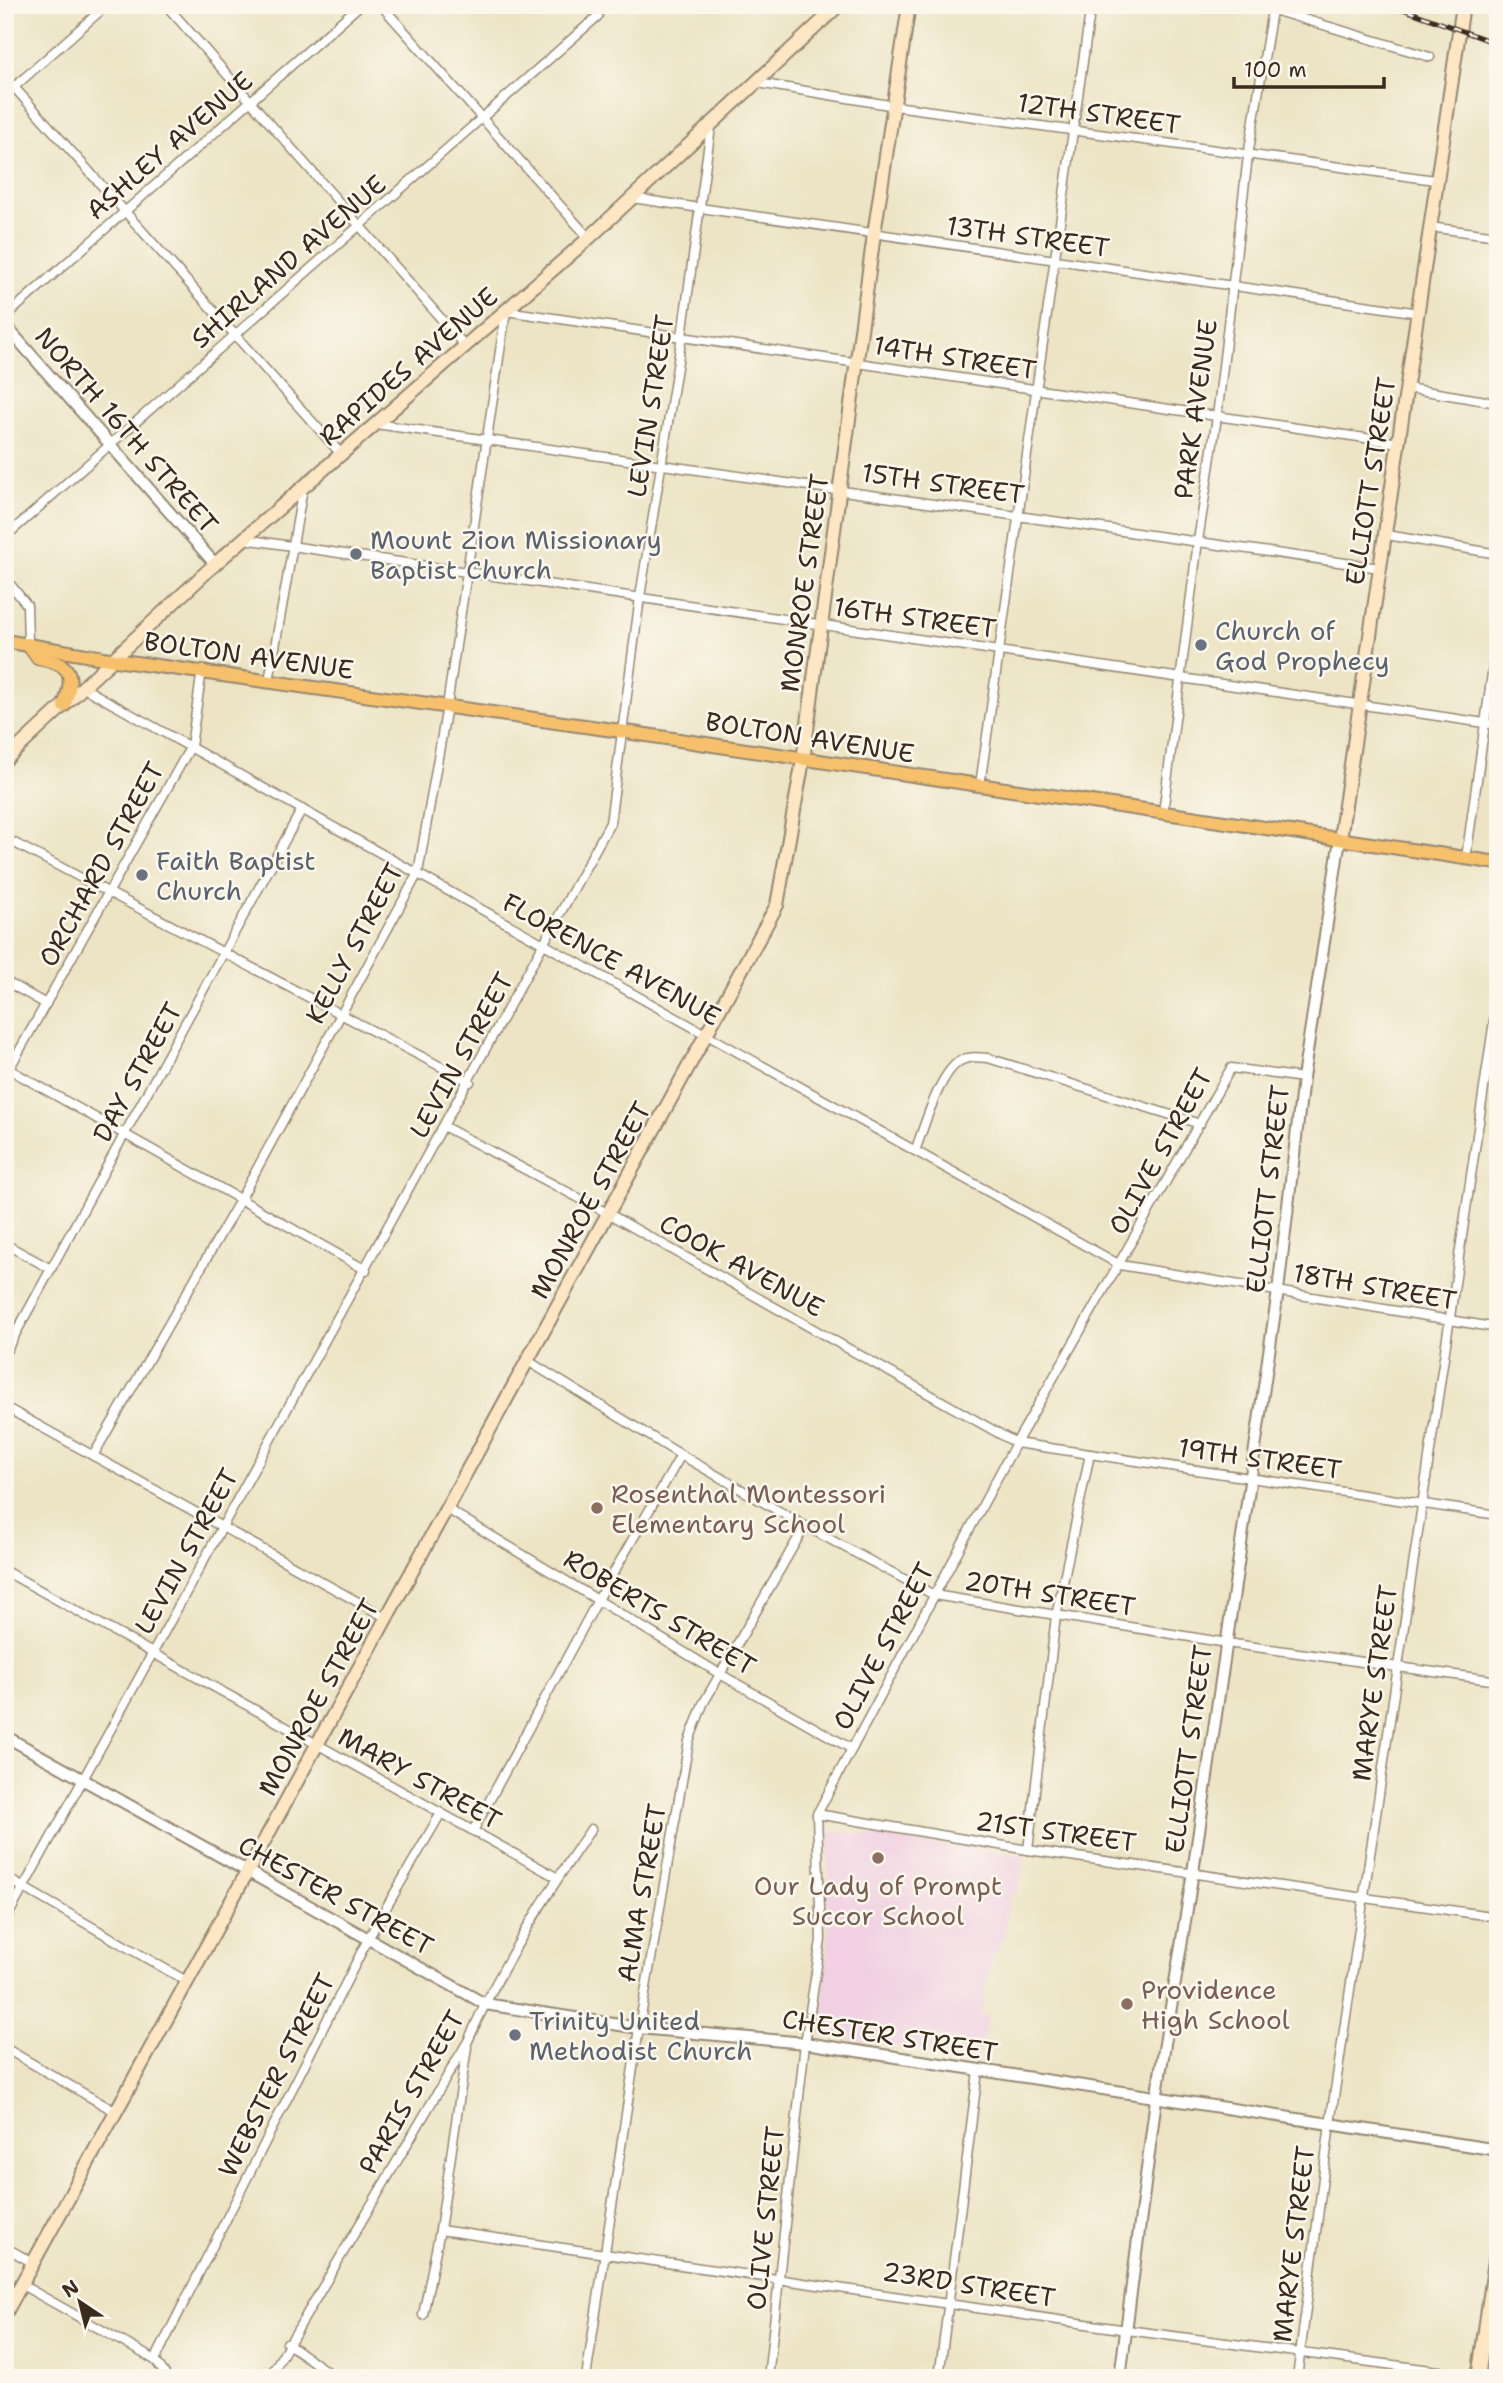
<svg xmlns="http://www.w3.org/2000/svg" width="1503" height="2383" font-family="'Shantell Sans',sans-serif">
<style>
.built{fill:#f1d0e2}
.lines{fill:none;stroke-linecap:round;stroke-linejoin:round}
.minor-casing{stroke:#948772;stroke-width:11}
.tertiary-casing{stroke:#948772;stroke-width:14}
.secondary-casing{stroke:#948772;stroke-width:16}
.primary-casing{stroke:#948772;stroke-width:16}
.minor{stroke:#fff;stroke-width:8}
.tertiary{stroke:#fff;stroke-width:10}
.secondary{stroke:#fce6c4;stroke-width:12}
.primary{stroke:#f7c06c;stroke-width:12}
.rail-casing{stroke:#3b2a1e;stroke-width:5}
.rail{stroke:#fbf7ec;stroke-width:2.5;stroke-dasharray:8;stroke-linecap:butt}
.worship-dot{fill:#6b7280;stroke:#fbf7ec;stroke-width:2.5}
.education-dot{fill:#8d6e63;stroke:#fbf7ec;stroke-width:2.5}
.labels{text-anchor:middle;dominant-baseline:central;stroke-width:5;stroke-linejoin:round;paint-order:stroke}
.street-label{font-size:26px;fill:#3b2a1e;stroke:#fbf7ec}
.worship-label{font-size:26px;fill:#5b616d;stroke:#fbf7ec;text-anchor:start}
.education-label{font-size:26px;fill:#785e54;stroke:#fbf7ec;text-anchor:start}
</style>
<rect width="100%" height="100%" fill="#fbf7ec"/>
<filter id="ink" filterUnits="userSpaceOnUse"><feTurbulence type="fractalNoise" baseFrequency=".0143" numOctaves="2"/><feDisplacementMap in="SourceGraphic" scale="14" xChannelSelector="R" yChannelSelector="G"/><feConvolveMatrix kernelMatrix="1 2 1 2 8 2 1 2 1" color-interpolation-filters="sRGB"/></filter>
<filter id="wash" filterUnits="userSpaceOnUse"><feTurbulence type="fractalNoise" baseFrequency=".00686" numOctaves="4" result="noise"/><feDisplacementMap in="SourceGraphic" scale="28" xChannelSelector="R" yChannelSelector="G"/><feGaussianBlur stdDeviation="1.57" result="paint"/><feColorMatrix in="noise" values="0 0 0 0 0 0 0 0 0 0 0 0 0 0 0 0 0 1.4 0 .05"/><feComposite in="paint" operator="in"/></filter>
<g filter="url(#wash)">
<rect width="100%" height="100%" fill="#ede4c5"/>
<polygon class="built" points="828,1830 1025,1855 1018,1894 1010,1894 1003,1942 997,1942 999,1950 993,1955 981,2015 988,2017 978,2059 819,2035 828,1943"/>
</g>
<g filter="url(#ink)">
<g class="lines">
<defs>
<g id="minor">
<polyline points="166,5 465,346"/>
<polyline points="381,5 589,238"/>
<polyline points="1257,5 1430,57"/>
<polyline points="5,77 341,454"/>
<polyline points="758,83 895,106 1435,180"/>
<polyline points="5,95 107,5"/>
<polyline points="632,198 1419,313"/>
<polyline points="1429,227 1498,236"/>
<polyline points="5,317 360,5"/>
<polyline points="1407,388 1498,403"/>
<polyline points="376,424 1380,568"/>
<polyline points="1387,535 1498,554"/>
<polyline points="5,537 598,16"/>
<polyline points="244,539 1498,725"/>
<polyline points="5,578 27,605 28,644"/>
<polyline points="269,681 303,488"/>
<polyline points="84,688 1120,1265 1498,1328"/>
<polyline points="980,785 1091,5"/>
<polyline points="1163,813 1198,541 1217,417 1248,156 1272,10"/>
<polyline points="5,838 470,1082"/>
<polyline points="1466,858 1498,631"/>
<polyline points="5,981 46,1004"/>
<polyline points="5,1067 366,1270"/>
<polyline points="9,1069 191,746 202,670"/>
<polyline points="445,1127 609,1214 1016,1443 1498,1515"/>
<path d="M915,1151C924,1128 939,1073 960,1061C969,1056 978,1057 988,1058L1200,1124"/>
<polyline points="5,1244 51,1269"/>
<polyline points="5,1353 302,809"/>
<polyline points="528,1361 681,1455 805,1526 934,1595 1227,1643 1498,1681"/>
<polyline points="5,1407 387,1618"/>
<polyline points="93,1456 240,1200 418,873 447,706 506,311 1399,443"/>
<polyline points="447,1509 720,1674 852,1749"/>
<polyline points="5,1571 558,1878"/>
<polyline points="817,1814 1028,1850 1498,1917"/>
<polyline points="473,1831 599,1598 681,1455"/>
<polyline points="1028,1850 1056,1616 1090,1454"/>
<polyline points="5,1877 188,1982"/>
<polyline points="5,1921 610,823 640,597 682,336 711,127"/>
<polyline points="5,2048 116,2112"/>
<polyline points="440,2230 1127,2330 1492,2378"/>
<polyline points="5,2247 33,2263"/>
<polyline points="22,2285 155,2360 168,2378"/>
<polyline points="423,2315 440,2230 467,2047"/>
<polyline points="287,2343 336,2378"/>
<polyline points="155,2360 368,1939 441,1813"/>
<path d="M269,2378L468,2041C501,1966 545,1896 591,1829"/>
<polyline points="586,2378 639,2028 689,1741 703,1704 805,1526"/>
<polyline points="768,2378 805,2043 821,1940 817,1814 1016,1443 1231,1068 1303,1078"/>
<polyline points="939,2378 978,2071"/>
<polyline points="1297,2378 1330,2124 1498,994"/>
</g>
<g id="tertiary">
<polyline points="5,325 215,564"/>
<polyline points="5,1736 485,2004 639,2028 805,2043 1498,2150"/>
<polyline points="1120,2378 1156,2099 1193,1872 1278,1291 1303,1078 1340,839"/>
</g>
<g id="secondary">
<polyline points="5,760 215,564 589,238 839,5"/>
<polyline points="1340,839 1463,5"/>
<polyline points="5,2314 777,905 803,760 874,234 909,5"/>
<polyline points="1478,2378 1498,2240"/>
</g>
<g id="primary">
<polyline points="5,641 115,660 613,730 1498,863"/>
<path d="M28,644L38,658C72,664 75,674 64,706"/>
</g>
</defs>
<use href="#minor" class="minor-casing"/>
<use href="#tertiary" class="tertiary-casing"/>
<use href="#secondary" class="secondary-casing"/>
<use href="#primary" class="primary-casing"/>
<use href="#minor" class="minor"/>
<use href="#tertiary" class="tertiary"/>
<use href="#secondary" class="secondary"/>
<use href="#primary" class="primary"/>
<defs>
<polyline id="rail" points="1392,5 1498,44"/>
</defs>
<use href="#rail" class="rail-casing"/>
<use href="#rail" class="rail"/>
</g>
</g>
<g class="worship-dot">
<circle cx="356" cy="554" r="7"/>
<circle cx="1201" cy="645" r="7"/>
<circle cx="142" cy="875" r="7"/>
<circle cx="515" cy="2035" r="7"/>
</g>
<g class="education-dot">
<circle cx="597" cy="1508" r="7"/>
<circle cx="878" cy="1858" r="7"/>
<circle cx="1127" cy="2004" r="7"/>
</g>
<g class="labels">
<g class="street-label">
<text transform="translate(1099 113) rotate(8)">12TH STREET</text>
<text transform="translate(169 145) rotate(-41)">ASHLEY AVENUE</text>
<text transform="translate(1028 236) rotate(8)">13TH STREET</text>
<text transform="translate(288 261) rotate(-41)">SHIRLAND AVENUE</text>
<text transform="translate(955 357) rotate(9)">14TH STREET</text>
<text transform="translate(408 366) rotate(-41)">RAPIDES AVENUE</text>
<text transform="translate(650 406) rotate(-81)">LEVIN STREET</text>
<text transform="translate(1195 409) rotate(-82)">PARK AVENUE</text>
<text transform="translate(127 430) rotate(49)">NORTH 16TH STREET</text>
<text transform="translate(1370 481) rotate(-81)">ELLIOTT STREET</text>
<text transform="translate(943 483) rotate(8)">15TH STREET</text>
<text transform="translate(804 583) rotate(-82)">MONROE STREET</text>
<text transform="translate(915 617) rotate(8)">16TH STREET</text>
<text transform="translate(249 655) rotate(8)">BOLTON AVENUE</text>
<text transform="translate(810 737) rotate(9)">BOLTON AVENUE</text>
<text transform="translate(101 864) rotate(-61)">ORCHARD STREET</text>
<text transform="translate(354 943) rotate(-62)">KELLY STREET</text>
<text transform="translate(612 959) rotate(29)">FLORENCE AVENUE</text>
<text transform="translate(461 1055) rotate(-61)">LEVIN STREET</text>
<text transform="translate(137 1072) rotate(-61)">DAY STREET</text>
<text transform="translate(1160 1151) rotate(-61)">OLIVE STREET</text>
<text transform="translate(1267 1189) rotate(-83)">ELLIOTT STREET</text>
<text transform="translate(590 1200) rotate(-61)">MONROE STREET</text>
<text transform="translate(742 1265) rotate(29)">COOK AVENUE</text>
<text transform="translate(1375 1286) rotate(10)">18TH STREET</text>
<text transform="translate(1260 1458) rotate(8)">19TH STREET</text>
<text transform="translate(186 1551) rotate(-61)">LEVIN STREET</text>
<text transform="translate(1050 1593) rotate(9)">20TH STREET</text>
<text transform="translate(660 1612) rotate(31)">ROBERTS STREET</text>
<text transform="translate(883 1646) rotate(-62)">OLIVE STREET</text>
<text transform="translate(1374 1683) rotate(-82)">MARYE STREET</text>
<text transform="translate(318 1697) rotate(-61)">MONROE STREET</text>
<text transform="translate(1188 1749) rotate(-82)">ELLIOTT STREET</text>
<text transform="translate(420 1778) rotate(29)">MARY STREET</text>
<text transform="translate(1056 1831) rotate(8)">21ST STREET</text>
<text transform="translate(641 1893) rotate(-80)">ALMA STREET</text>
<text transform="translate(336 1895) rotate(29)">CHESTER STREET</text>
<text transform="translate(890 2035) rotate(9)">CHESTER STREET</text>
<text transform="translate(276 2075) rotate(-63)">WEBSTER STREET</text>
<text transform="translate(411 2092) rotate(-60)">PARIS STREET</text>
<text transform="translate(765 2218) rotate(-84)">OLIVE STREET</text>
<text transform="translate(1293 2244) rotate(-83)">MARYE STREET</text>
<text transform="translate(969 2284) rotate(9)">23RD STREET</text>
</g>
<g class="worship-label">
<text x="370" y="539">Mount Zion Missionary<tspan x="370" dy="30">Baptist Church</tspan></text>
<text x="1215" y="630">Church of<tspan x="1215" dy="30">God Prophecy</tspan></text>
<text x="156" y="860">Faith Baptist<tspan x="156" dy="30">Church</tspan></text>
<text x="529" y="2020">Trinity United<tspan x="529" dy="30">Methodist Church</tspan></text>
</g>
<g class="education-label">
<text x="611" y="1493">Rosenthal Montessori<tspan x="611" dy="30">Elementary School</tspan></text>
<text x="878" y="1885" text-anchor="middle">Our Lady of Prompt<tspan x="878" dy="30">Succor School</tspan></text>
<text x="1141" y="1989">Providence<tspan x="1141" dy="30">High School</tspan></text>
</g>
</g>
<rect width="1503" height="2383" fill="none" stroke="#fbf7ec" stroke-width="28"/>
<g transform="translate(80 2302) rotate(325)" stroke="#fbf7ec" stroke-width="5" paint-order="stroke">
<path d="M0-5L12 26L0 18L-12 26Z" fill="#3b2a1e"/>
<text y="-10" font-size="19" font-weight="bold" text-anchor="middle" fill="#3b2a1e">N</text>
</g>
<path d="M1234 77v10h150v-10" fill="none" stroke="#3b2a1e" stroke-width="3.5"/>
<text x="1244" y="77" font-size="21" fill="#3b2a1e" stroke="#fbf7ec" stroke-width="5" paint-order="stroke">100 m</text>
</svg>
